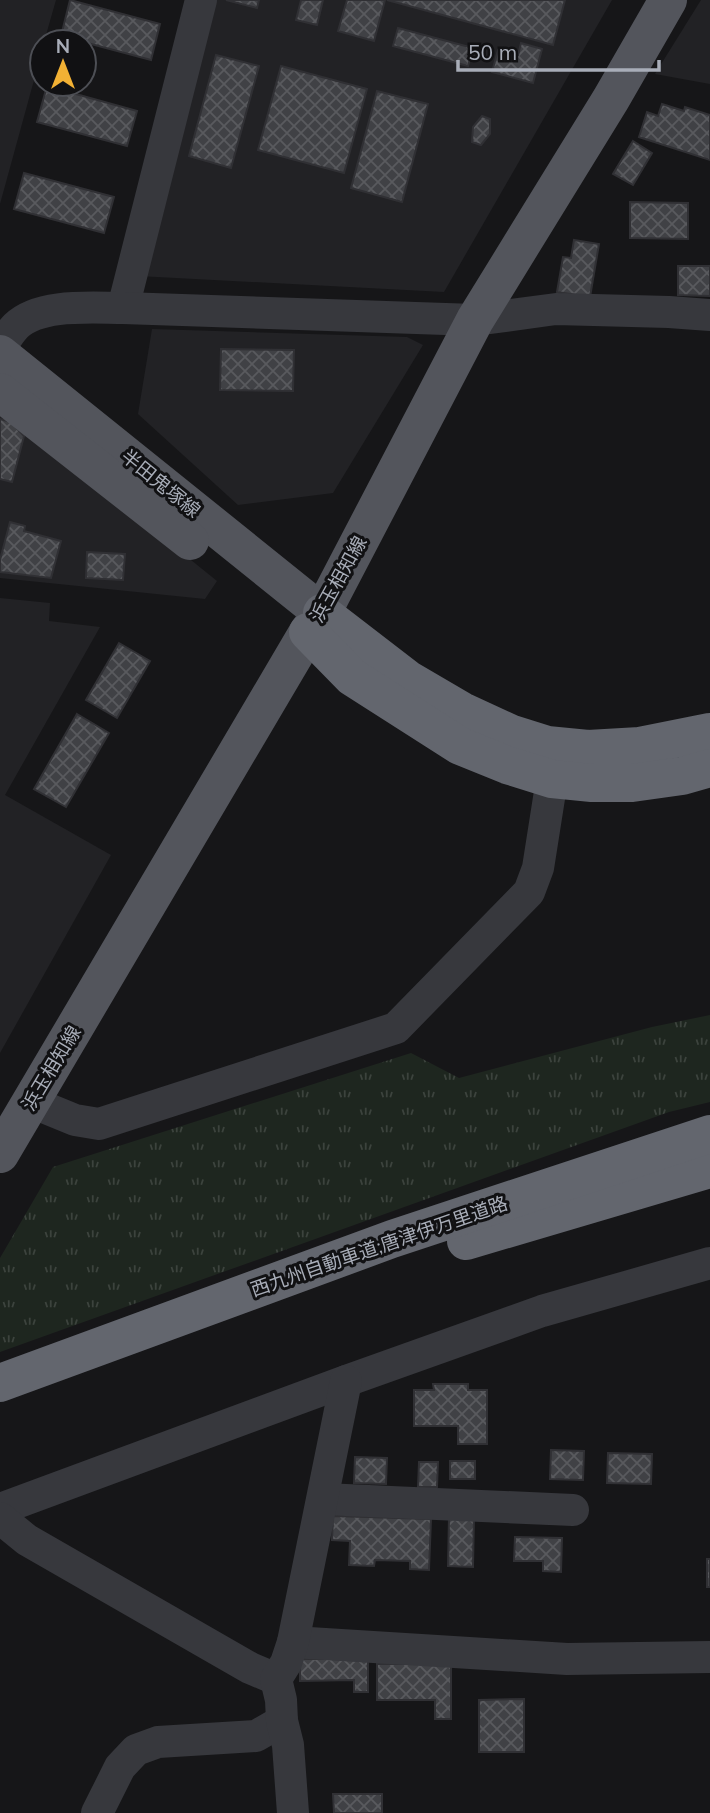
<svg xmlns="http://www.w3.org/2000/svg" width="710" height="1813" font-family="Mulish,'Noto Sans JP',sans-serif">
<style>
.built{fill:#222225}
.grass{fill:url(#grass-tufts)}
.building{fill:url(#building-cross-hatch);stroke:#303034;stroke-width:2}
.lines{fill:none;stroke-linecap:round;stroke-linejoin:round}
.minor{stroke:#37383d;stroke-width:32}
.major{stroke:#53555c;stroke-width:38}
.highway{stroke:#63666e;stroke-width:38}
.labels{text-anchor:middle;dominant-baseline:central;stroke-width:6;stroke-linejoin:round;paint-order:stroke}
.street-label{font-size:19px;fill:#a8adb8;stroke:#111113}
</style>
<defs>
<pattern id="grass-tufts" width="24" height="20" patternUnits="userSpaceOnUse" patternTransform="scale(1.75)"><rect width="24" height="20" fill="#1e261f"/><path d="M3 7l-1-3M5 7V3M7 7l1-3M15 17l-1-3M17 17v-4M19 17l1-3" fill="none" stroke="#3c433d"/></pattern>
<pattern id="building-cross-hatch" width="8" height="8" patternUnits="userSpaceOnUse" patternTransform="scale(1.75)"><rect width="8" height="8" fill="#404145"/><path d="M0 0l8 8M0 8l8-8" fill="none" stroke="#595a5e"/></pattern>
</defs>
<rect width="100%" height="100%" fill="#161618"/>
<g class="built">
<polygon points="0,0 56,0 44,42 42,42 42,51 0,204"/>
<polygon points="210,0 612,0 444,292 138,276"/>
<polygon points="701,0 710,0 710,84 655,74"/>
<polygon points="152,329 407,337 423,345 333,493 238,505 138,414"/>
<polygon points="0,406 217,581 205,599 0,578"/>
<polygon points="0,598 50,603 49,621 100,627 5,795 111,855 0,1053"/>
</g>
<polygon class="grass" points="710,1015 710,1102 669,1112 0,1352 0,1258 53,1167 411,1053 459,1078 652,1027"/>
<g class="building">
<polygon points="70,0 160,24 151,60 61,36"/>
<polygon points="226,0 259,0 257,8"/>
<polygon points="301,0 323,0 317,25 296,20"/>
<polygon points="347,0 385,0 374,41 338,31"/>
<polygon points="387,0 565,0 553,45"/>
<polygon points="398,28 473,48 468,66 393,46"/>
<polygon points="521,43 542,49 533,83 492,72 498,50 518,55"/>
<polygon points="216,55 259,66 231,168 189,156"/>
<polygon points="281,66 367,89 344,173 258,150"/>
<polygon points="47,86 137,111 127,146 37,122"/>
<polygon points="377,91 428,104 402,202 351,188"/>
<polygon points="662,104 684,111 685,107 710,115 710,160 639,137 647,112 658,116"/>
<polygon points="482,116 490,119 490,134 481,145 472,142 473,127"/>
<polygon points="633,141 652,153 633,185 613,174"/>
<polygon points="24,173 114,197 104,233 14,209"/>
<polygon points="630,202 688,203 688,239 630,238"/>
<polygon points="574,240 599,244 590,297 557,292 563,257 571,258"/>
<polygon points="678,266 710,266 710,296 678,295"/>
<polygon points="221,349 294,350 293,391 220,390"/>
<polygon points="0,419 11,422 24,436 12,482 0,479"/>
<polygon points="10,522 25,526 24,531 61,541 51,578 0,572 0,560"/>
<polygon points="87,552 125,554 123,580 86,578"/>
<polygon points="119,643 150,661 117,718 86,700"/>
<polygon points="77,714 109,733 66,807 34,789"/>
<polygon points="433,1384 468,1384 468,1390 487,1390 487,1444 458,1444 458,1426 414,1426 414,1390 434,1390"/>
<polygon points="551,1450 584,1451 583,1480 550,1479"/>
<polygon points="608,1453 652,1454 651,1484 607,1483"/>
<polygon points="355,1457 387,1458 386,1484 354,1483"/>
<rect x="450" y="1461" width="25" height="18"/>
<polygon points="419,1462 438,1462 437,1487 418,1487"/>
<polygon points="333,1516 431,1519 429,1570 410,1569 410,1561 375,1560 374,1566 349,1565 350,1541 332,1540"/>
<polygon points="449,1516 474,1516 473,1567 448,1566"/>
<polygon points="515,1537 562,1538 561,1572 543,1571 543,1561 514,1561"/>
<rect x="707" y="1559" width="3" height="28"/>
<polygon points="300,1659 368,1659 368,1692 354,1692 354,1680 300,1681"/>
<polygon points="377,1664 451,1664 451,1719 435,1719 435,1700 377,1700"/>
<polygon points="524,1699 524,1752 479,1752 479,1700"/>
<polygon points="333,1794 382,1794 382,1813 334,1813"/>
</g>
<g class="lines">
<g class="minor">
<polyline points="123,308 201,0"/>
<path d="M0,348C5,341 10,332 16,326C40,303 92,308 123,308L475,320L556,309L669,312L710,315"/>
<polyline points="31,1102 75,1120 99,1124 396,1028 529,892 538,868 552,779"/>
<polyline points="323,1499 573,1510"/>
<polyline points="0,1509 346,1381 542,1311 710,1263"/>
<polyline points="0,1518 27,1540 250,1668 276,1679"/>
<polyline points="293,1642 567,1659 710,1657"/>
<polyline points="97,1813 120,1767 136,1750 158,1742 256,1736 282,1721"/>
<polyline points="293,1813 288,1745 282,1721 281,1700 276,1679 286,1663 293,1642 346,1381"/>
</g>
<g class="major">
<polyline points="0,354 322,613"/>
<polyline points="0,392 190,541"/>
<polyline points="0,1154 308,632 322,613 475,320 611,99 668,0"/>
</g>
<g class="highway">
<polyline points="322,613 409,680 462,711 512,734 547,745 588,749 640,746 710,732"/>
<polyline points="308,632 352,677 460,746 507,765 552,779 592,783 632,783 682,776 710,768"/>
<polyline points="466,1241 710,1169"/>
<polyline points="0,1383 392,1239 710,1134"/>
</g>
</g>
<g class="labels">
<g class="street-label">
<text transform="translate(161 483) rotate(39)">半田鬼塚線</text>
<text transform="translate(338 579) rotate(-61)">浜玉相知線</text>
<text transform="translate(51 1068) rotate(-59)">浜玉相知線</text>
<text transform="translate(379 1246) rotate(-19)">西九州自動車道;唐津伊万里道路</text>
</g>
</g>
<g transform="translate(63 63)"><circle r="33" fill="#111113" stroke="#4d4f55" stroke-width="2"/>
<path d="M0-5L12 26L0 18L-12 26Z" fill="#f2b134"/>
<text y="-10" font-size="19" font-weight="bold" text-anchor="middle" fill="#a8adb8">N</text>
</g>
<path d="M458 60v10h201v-10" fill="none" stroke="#a8adb8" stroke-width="3.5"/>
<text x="468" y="60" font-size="21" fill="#a8adb8" stroke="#111113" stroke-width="5" paint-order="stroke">50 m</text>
</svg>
